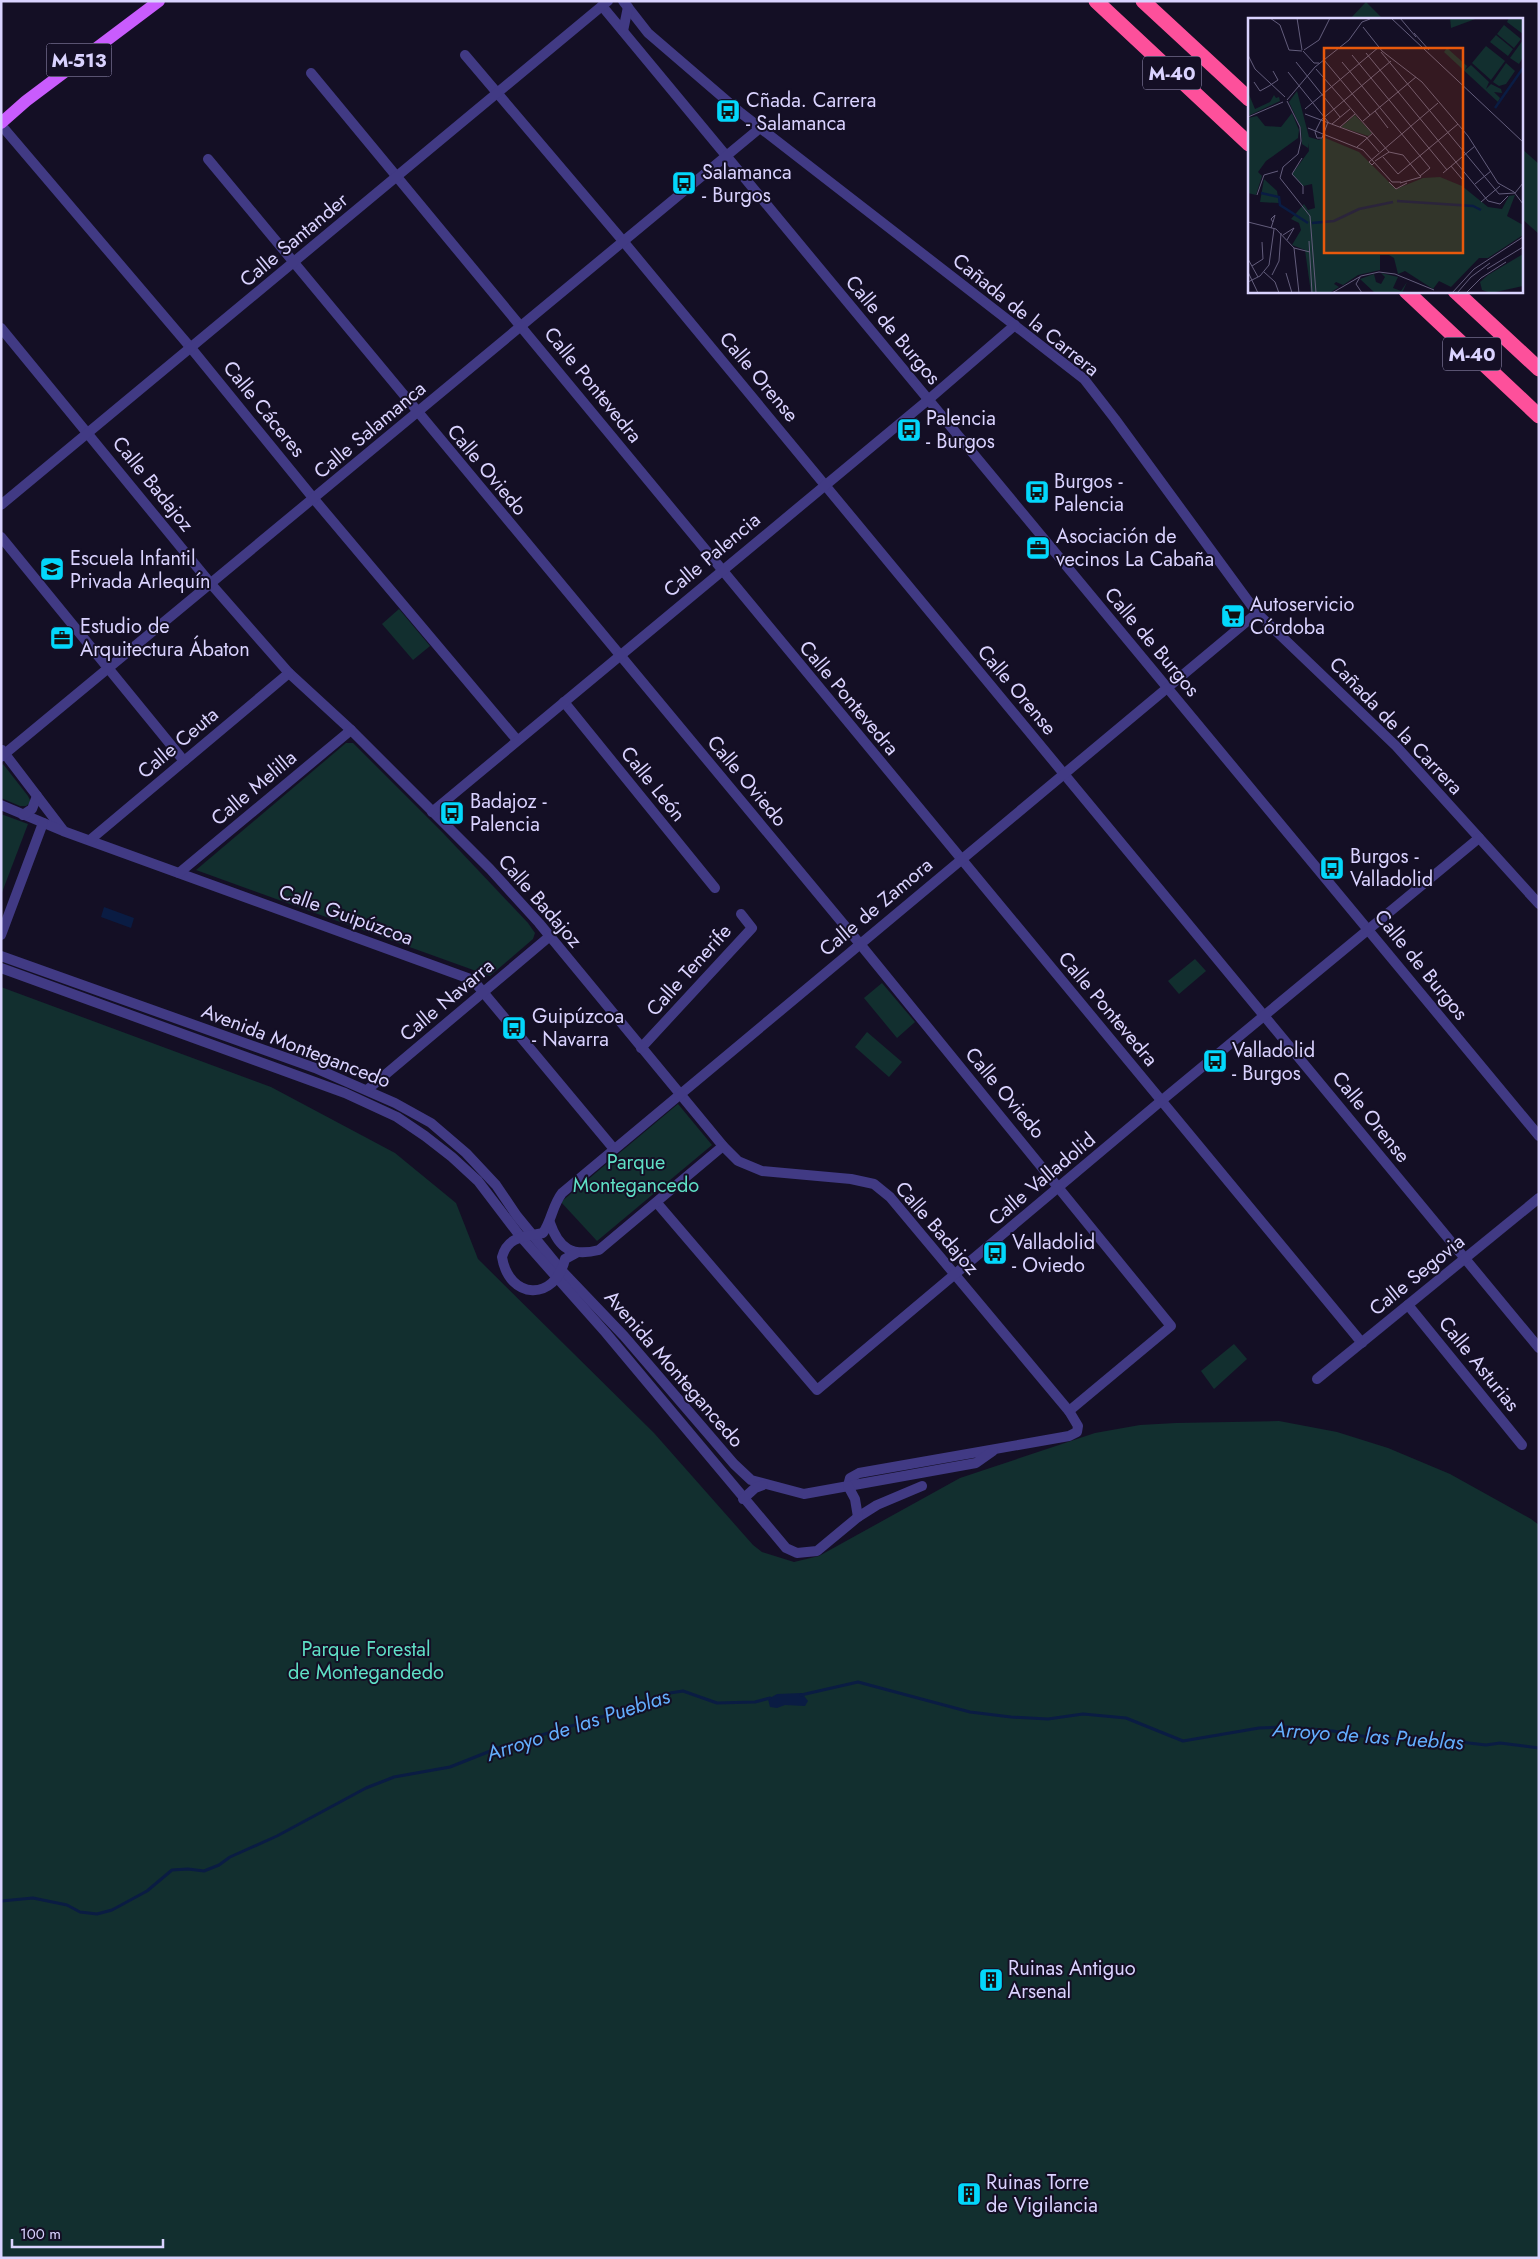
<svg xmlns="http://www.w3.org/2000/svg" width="1540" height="2259" font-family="Jost,sans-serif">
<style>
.green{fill:#122f2f}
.water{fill:#0a1c43}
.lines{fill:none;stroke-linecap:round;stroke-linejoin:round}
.stream{stroke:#0a1c43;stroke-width:3}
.street{stroke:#413a84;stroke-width:10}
.primary{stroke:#c95cfd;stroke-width:12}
.highway{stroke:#fd509b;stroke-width:15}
.labels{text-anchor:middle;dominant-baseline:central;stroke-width:4;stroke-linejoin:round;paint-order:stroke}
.shield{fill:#140f25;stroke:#9f98be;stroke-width:1}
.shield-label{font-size:19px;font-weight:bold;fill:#dad3ff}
.poi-label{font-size:20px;fill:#dad3ff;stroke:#140f25;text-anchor:start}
.street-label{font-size:20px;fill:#dad3ff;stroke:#140f25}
.park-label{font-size:20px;fill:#5fdfc5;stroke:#140f25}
.water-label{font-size:21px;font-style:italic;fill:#63aefd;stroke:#140f25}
.inset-river{fill:none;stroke:#0a1c43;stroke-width:2.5}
.inset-road{fill:none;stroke:#635d7c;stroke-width:1}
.view{fill:#e8590c;fill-opacity:0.15;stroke:#e8590c;stroke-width:2.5}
.inset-edge{fill:none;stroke:#dad3ff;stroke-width:2.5}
</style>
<rect width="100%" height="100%" fill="#140f25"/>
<g class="green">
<polygon points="1366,2 1383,19 1350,19"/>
<polygon points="1521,148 1539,164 1539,234 1521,218"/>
<polygon points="399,609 430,646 413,660 382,624"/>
<polygon points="346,743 353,743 443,833 528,923 535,933 533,939 490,976 196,870"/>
<polygon points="3,764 28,796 31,802 26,806 20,806 1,798 1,766"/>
<polygon points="1,814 28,824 1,895"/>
<polygon points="1195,959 1206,971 1179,994 1168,981"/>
<polygon points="882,983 915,1022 897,1038 864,998"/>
<polygon points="1,987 271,1087 395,1153 456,1203 478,1259 654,1433 753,1545 762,1552 794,1562 819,1556 960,1478 1095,1433 1140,1425 1176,1423 1279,1421 1337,1432 1388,1448 1450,1474 1531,1519 1539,1525 1539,2258 1,2258"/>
<polygon points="867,1032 902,1062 889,1077 855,1047"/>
<polygon points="678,1104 712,1145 597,1241 561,1202"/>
<polygon points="1234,1344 1247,1359 1214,1389 1201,1371"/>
</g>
<g class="water">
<polygon points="104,907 134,918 131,928 101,917"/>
<polygon points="802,1693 808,1701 805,1706 785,1705 777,1708 770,1707 768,1699 777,1694"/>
</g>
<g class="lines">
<g class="stream">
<polyline points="801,1695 858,1682 970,1712 1011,1717 1048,1719 1083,1714 1126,1718 1183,1741 1259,1728 1287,1727 1333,1731 1373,1738 1443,1740 1486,1745 1500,1743 1539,1748"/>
<polyline points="1,1901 33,1898 67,1905 80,1912 97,1914 112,1910 147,1891 172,1870 188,1869 204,1871 219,1865 230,1857 277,1836 366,1788 394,1777 450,1767 498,1748 598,1718 659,1698 670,1693 683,1691 717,1703 755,1702 770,1698"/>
</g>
<g class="street">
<polyline points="623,1 648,33 741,113 1084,379 1115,419 1257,613 1396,746 1539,904"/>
<polyline points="602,6 1539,1136"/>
<polyline points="623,31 628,7"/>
<polyline points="465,55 623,241 1539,1348"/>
<polyline points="311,73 1362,1343"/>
<polyline points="1,125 191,348 314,499 517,740"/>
<polyline points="208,159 860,944 1171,1326 1069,1411"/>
<polyline points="1,328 211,584 289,673 351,730 490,869 539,923 723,1146 738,1161 762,1171 851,1179 874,1184 890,1197 1069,1411 1078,1426 1077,1432 1069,1436 859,1473 850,1478 848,1486"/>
<polyline points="1,505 608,1"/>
<polyline points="1,537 184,761"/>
<polyline points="564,702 715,888"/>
<polyline points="2,750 63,830"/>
<polyline points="1,757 760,128"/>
<polyline points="1,805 63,831 473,980 614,1149"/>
<polyline points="432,812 928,400 1015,325"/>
<polyline points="23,815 32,809 37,796"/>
<polyline points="90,840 289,673"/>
<polyline points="179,873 351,730"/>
<polyline points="1,935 43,823"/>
<polyline points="1,956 315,1068 395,1103 431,1123 466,1153 496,1185 517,1216 562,1271 624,1336 734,1464 751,1480 804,1494 976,1463 993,1451"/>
<polyline points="1,968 345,1093 397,1117 425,1136 452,1157 478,1181 520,1236 606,1333 786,1548 797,1553 817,1551 858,1517 877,1505 922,1486"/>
<polyline points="641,1048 752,928 741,914"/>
<polyline points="367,1090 550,936"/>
<polyline points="657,1203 817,1390 1161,1101 1479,838"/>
<path d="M550,1223C559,1249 572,1257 599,1250L723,1146"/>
<path d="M576,1253L565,1259C555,1302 509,1300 502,1257C508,1236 524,1237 543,1233C552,1220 552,1206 562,1193L1257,613"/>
<polyline points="1408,1305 1522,1445"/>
<polyline points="1317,1379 1539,1198"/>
<polyline points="848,1486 855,1499 858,1517"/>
<polyline points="743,1499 755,1488 763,1485"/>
</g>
<polyline class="primary" points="1,123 26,101 159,1"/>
<g class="highway">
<polyline points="1096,1 1249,144"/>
<polyline points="1143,1 1249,99"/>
<polyline points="1406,291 1539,416"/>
<polyline points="1455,291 1539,369"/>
</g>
</g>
<defs>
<symbol id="bus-square" viewBox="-11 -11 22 22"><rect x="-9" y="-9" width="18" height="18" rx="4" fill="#03d7fb" stroke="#140f25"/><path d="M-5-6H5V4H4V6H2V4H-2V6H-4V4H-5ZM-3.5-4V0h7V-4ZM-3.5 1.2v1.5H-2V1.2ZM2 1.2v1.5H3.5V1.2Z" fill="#111"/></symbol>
<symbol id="office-square" viewBox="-11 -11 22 22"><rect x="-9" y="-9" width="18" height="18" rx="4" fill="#03d7fb" stroke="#140f25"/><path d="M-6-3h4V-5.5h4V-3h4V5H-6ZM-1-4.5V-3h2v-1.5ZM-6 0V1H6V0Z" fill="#111"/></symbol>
<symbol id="school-square" viewBox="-11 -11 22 22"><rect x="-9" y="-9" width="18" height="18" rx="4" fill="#03d7fb" stroke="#140f25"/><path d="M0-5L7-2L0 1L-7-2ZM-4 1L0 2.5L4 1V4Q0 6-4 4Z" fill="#111"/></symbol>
<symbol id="supermarket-square" viewBox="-11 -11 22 22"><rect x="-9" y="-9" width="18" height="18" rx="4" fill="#03d7fb" stroke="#140f25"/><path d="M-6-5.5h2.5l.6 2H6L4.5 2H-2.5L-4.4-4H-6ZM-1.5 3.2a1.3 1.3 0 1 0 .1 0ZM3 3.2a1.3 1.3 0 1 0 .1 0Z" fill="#111"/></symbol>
<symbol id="building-square" viewBox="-11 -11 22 22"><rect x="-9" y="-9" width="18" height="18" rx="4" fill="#03d7fb" stroke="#140f25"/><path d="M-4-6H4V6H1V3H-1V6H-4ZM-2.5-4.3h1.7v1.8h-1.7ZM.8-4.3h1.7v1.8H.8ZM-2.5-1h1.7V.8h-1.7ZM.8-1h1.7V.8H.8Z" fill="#111"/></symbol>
</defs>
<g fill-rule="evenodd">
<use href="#bus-square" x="714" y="97" width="28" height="28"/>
<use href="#bus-square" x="670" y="169" width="28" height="28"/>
<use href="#bus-square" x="895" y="416" width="28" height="28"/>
<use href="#bus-square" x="1023" y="478" width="28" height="28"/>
<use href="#office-square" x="1024" y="534" width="28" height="28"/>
<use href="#school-square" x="38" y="555" width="28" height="28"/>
<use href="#supermarket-square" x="1219" y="602" width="28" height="28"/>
<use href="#office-square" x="48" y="624" width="28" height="28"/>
<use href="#bus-square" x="438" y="799" width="28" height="28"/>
<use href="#bus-square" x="1318" y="854" width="28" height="28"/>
<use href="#bus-square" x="500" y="1014" width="28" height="28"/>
<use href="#bus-square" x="1201" y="1047" width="28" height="28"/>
<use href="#bus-square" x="981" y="1239" width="28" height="28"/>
<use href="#building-square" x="977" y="1966" width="28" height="28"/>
<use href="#building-square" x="955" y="2180" width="28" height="28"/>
</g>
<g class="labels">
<g class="shield">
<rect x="46.5" y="43.5" width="65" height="33" rx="4"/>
<rect x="1143" y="56.5" width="58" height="33" rx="4"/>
<rect x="1443" y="337.5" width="58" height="33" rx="4"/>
</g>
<g class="shield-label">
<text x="79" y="60">M-513</text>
<text x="1172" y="73">M-40</text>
<text x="1472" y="354">M-40</text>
</g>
<g class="poi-label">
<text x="746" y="100">Cñada. Carrera<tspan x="746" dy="23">- Salamanca</tspan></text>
<text x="702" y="172">Salamanca<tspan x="702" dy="23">- Burgos</tspan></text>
<text x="926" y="418">Palencia<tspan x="926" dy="23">- Burgos</tspan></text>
<text x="1054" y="481">Burgos -<tspan x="1054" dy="23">Palencia</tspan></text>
<text x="1056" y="536">Asociación de<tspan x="1056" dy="23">vecinos La Cabaña</tspan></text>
<text x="70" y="558">Escuela Infantil<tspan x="70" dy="23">Privada Arlequín</tspan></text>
<text x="1250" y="604">Autoservicio<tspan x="1250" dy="23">Córdoba</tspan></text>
<text x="80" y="626">Estudio de<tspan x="80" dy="23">Arquitectura Ábaton</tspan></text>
<text x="470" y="801">Badajoz -<tspan x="470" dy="23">Palencia</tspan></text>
<text x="1350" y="856">Burgos -<tspan x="1350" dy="23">Valladolid</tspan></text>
<text x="532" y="1016">Guipúzcoa<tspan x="532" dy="23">- Navarra</tspan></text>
<text x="1232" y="1050">Valladolid<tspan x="1232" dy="23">- Burgos</tspan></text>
<text x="1012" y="1242">Valladolid<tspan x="1012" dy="23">- Oviedo</tspan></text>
<text x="1008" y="1968">Ruinas Antiguo<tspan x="1008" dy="23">Arsenal</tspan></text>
<text x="986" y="2182">Ruinas Torre<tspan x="986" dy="23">de Vigilancia</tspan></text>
</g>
<g class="street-label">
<text transform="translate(294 240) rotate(-40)">Calle Santander</text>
<text transform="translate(1026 315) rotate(39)">Cañada de la Carrera</text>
<text transform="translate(893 330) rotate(50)">Calle de Burgos</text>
<text transform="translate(759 377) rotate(50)">Calle Orense</text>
<text transform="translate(593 385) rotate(51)">Calle Pontevedra</text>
<text transform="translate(264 409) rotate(51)">Calle Cáceres</text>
<text transform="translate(370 430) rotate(-40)">Calle Salamanca</text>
<text transform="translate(487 470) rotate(50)">Calle Oviedo</text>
<text transform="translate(153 484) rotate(51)">Calle Badajoz</text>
<text transform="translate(712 555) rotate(-40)">Calle Palencia</text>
<text transform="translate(1152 642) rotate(50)">Calle de Burgos</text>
<text transform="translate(1017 690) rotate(50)">Calle Orense</text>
<text transform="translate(849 698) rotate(50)">Calle Pontevedra</text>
<text transform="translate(1396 726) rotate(46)">Cañada de la Carrera</text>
<text transform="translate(178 743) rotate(-40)">Calle Ceuta</text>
<text transform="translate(747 781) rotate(50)">Calle Oviedo</text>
<text transform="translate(653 784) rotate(51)">Calle León</text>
<text transform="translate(254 788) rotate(-40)">Calle Melilla</text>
<text transform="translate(540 901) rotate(49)">Calle Badajoz</text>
<text transform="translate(876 907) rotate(-40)">Calle de Zamora</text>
<text transform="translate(346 915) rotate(20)">Calle Guipúzcoa</text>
<text transform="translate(1421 965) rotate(51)">Calle de Burgos</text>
<text transform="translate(689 970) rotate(-48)">Calle Tenerife</text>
<text transform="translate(447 1000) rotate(-40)">Calle Navarra</text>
<text transform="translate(1108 1009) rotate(50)">Calle Pontevedra</text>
<text transform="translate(296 1046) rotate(21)">Avenida Montegancedo</text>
<text transform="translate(1005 1093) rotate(50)">Calle Oviedo</text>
<text transform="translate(1371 1117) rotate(51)">Calle Orense</text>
<text transform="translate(1042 1179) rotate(-40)">Calle Valladolid</text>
<text transform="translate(937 1228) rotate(49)">Calle Badajoz</text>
<text transform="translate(1417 1275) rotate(-39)">Calle Segovia</text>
<text transform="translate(1479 1364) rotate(51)">Calle Asturias</text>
<text transform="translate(674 1369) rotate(49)">Avenida Montegancedo</text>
</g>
<g class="park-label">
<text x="636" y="1162">Parque<tspan x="636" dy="23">Montegancedo</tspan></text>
<text x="366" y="1649">Parque Forestal<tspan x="366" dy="23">de Montegandedo</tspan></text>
</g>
<g class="water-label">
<text transform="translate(578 1725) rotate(-18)">Arroyo de las Pueblas</text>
<text transform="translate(1368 1736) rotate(4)">Arroyo de las Pueblas</text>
</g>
</g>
<g transform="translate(1248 18)">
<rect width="275" height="275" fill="#140f25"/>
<path d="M202,0H230L203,10ZM261,0H275V16L259,4ZM256,7L273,21L266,30L249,16ZM248,17L265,31L260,38L242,24ZM275,22V39L271,46L262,40ZM238,28L257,43L243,62L224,45ZM199,30L219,48L217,52L223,47L241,64L238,71L243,66L253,71L254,75L246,74L252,80L250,84L196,34ZM258,45L267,53L258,66L251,68L245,64ZM49,73L61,119L71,122L75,119L111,134L148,171L175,160L192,159L214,168L240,189L254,191L261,178L267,177L259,198L275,207V217L240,240H231L203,269L191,263L185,271L157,253L150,256L146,240L141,237H132V252L110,257L95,267L88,264L86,266L91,269L83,274L63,275L57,232L44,227L53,212L51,205L43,201L56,186L60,192L67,190L64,166L55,168L44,156L61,133L60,125V130L54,126L53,110L41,84ZM0,74L7,91L22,84L26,77L28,80L31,79L32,83L0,98ZM44,95L51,112L50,120L18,143L10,154L14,158L8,177L0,175V100L9,98L17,108L33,109ZM107,97L124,115L120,118L93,109ZM16,161L29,173L31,185L12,184ZM275,236V268L243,275L234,272L232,264L240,257ZM133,255L150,259L145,270L153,273L159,264L154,275H127L112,261L126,256L128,264L133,266L137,259Z" fill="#122f2f"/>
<path class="inset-river" d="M247,90L275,50M13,175L31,179L32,187L60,205M149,183L225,188L233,192M64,205L86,203L111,191L145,184"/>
<path class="inset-road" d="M22,0L32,7L41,32L54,33M49,0L54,32M143,0L275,124M152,0L168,19M115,9L134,33L174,64L220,118L250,165L266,174L275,186M166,15L181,32M56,32L71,22L82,0M55,33L66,45H71M133,34L251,176L267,175L275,165M118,35L240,183L252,186L260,178M0,37L7,51L37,79M104,37L199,152M76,42L122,97M48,44L92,99M94,44L182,150L172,158M68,51L141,134L155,137L173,159L152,165M40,54L81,105M6,64L12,73L21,68L30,62L25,53M39,82L67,49L101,22L114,4L122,1M39,83L52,109L53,123L50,136L35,149L32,160L62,198L68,275M57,91L131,29M127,93L140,110M57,96L118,119L131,134M0,99L35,84M115,103L168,59M80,104L74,120H69L67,114L73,102L143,43M84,106L102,91M92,109L107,96M60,110L115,132L144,164H153M109,129L125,115M135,139L150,156L210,106M54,140L44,156L55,168V176M127,143L141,134M127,144L124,147L121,144L190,85M203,148L214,161M195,155L227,128M141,164L148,171L159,165M227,166L243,153M9,177L16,157L30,153M233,184L252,168M0,204L28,211L46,230L62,234M23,210L25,204L27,197L23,201L25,204M35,217L46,210L39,222M61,223L64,275M46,230L51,275M0,241L10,259M4,248L15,241L14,224M239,251L275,229M0,254L10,275M16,254L27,264L31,275M38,255L44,275M24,257L31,243L33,215M112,259L108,266L114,275M0,264L12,258L21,247L26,211M84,275L113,258L131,254L147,256L186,272M204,275L226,251L275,219M209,275L223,259L242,245M218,275L233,260L258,244"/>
<path class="view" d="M76,30H215V235H76Z"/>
<rect width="275" height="275" class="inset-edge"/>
</g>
<rect width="1540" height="2259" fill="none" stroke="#dad3ff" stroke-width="5"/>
<path d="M12 2239v8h151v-8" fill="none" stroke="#dad3ff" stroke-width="2.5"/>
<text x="20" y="2239" font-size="15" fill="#dad3ff" stroke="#140f25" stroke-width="4" paint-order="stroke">100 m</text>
</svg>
